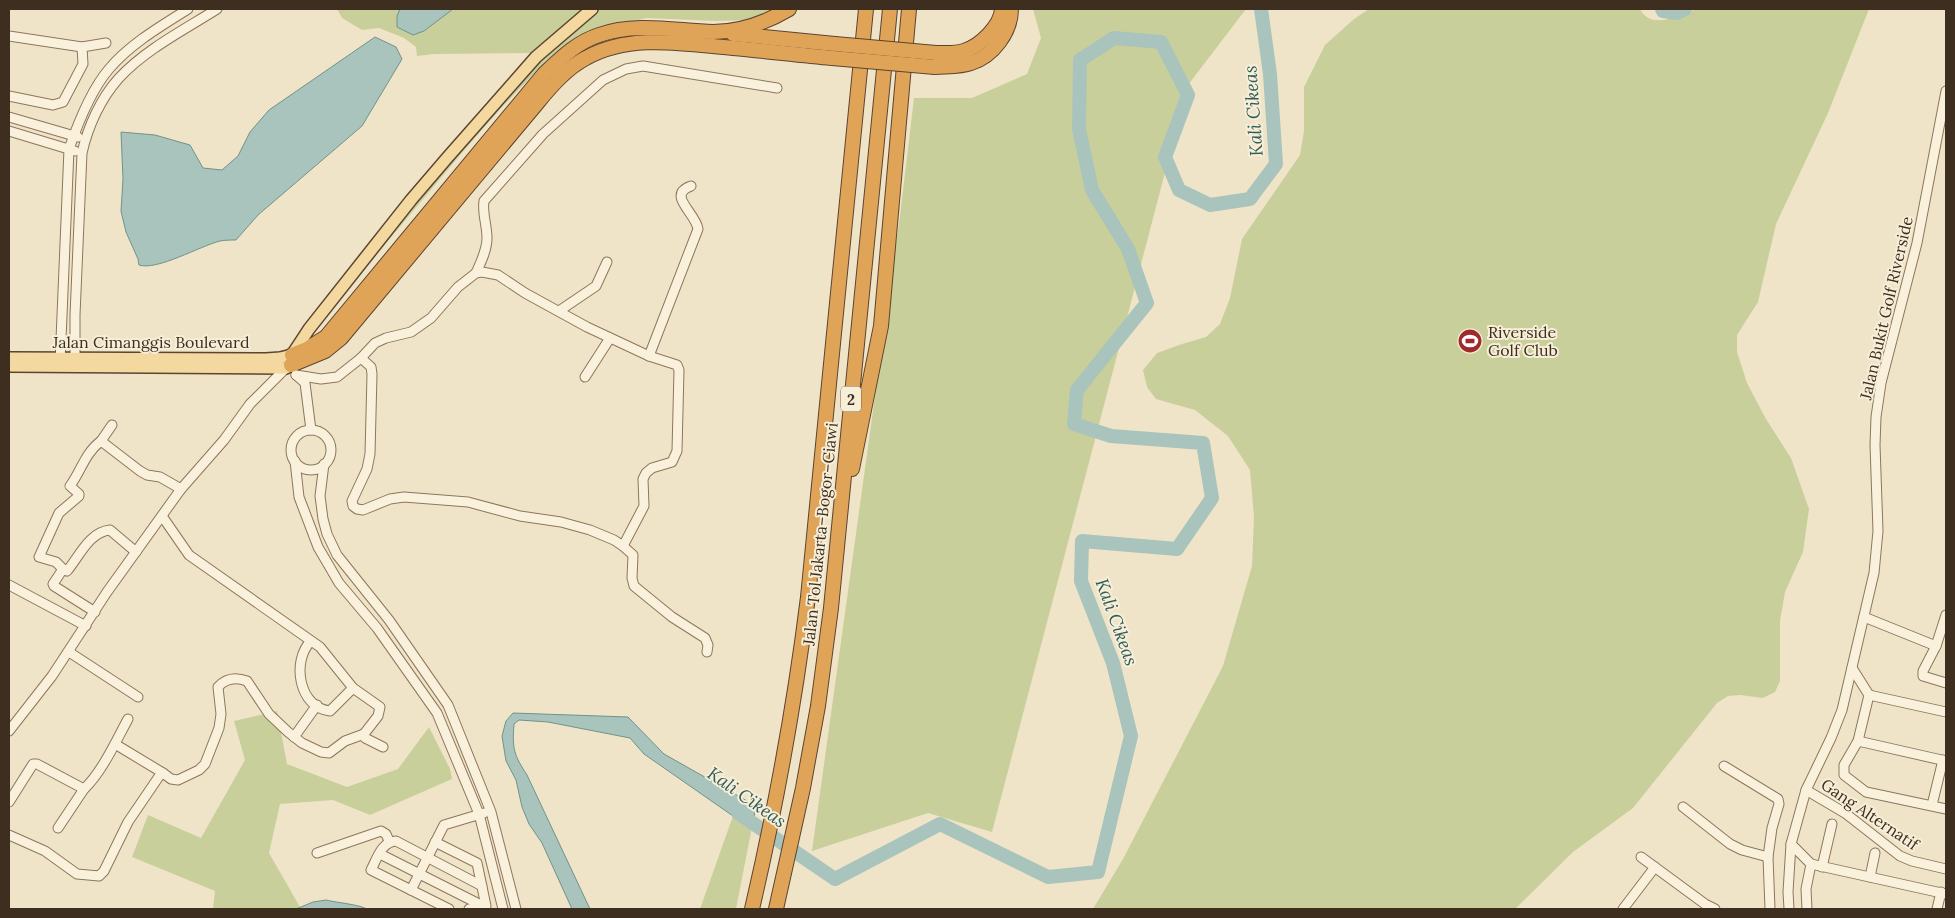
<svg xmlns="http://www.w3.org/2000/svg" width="1955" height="918" font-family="Lora,serif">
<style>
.green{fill:#c9cf9b}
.water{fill:#a9c4bc;stroke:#6f938a}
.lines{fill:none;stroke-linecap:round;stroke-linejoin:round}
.river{stroke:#a9c4bc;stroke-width:14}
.minor-casing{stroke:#8d765c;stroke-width:11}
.major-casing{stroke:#5b4430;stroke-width:14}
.highway-casing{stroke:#5b4430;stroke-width:16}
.minor{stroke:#faf1dc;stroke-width:9}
.major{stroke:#f3d9a0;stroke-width:11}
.highway{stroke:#e0a458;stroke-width:14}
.highway-bridge-casing{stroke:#5b4430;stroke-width:16;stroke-linecap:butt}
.highway-bridge{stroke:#e0a458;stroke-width:14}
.labels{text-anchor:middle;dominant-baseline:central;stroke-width:4;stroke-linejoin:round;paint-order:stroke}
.shield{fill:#f7eed8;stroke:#756857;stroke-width:1}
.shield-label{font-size:15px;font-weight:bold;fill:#3d2e20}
.street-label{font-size:16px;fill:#3d2e20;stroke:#f7eed8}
.poi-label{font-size:16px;fill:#3d2e20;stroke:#f7eed8;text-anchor:start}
.water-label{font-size:18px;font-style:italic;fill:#2f5d5a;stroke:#f7eed8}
</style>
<rect width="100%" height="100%" fill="#f0e4c8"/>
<g class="green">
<polygon points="337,9 587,9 532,53 434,54 417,56 416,47 404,38 379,28 362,30 342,18"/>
<path d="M600,9H776L754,20L715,21L647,18L587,31L548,59L503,106L466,148L319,323C353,282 387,241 420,199C475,132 531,63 600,9Z"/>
<polygon points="1033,9 1246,9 1188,85 992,832 928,813 812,851 900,216 914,98 972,98 1027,74 1041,38"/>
<path d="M1369,9H1640C1651,31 1680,15 1697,9H1869L1828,113L1776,224L1758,302L1737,335V352L1747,383L1766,419L1791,458L1809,509L1803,552L1785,592L1780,621V681L1775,692L1763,698L1740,695L1728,696L1717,703L1633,808L1573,852L1515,909H1093L1123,859L1223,666L1252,566L1254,517L1250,470L1228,436L1195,410L1156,399L1147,387L1143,370L1157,353L1182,344L1206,337L1220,324L1230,298L1242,239L1300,155L1304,131V87L1325,45L1354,19Z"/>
<polygon points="277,711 287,764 347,787 398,769 429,727 450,769 452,779 370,815 333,800 280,804 269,853 300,907 296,909 213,909 215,891 132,857 148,815 201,838 245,760 234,721"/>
<polygon points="733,816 752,827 736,909 700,909"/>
</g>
<g class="water">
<polygon points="400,9 453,9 424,31 413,35 397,27 397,16"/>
<path d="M375,37L396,47L402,59L362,126L258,215L236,240C231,240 225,240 220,241C200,246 157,271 139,265L138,259L126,232L121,211L123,179L121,132L155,135L190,145L203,168L222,170L238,156L250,132L269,110Z"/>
<path d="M513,713L628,717L664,754L756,806L752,827L733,816L644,754L630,738L548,722L519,720L514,724C512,749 514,755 527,775L590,909H572L542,843L529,824L522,807L516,780L506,761L502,736L506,721Z"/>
<path d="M326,900C338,903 357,904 367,909H296L313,902Z"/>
</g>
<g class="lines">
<g class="river">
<polyline points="1662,9 1663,11 1677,13 1685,9"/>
<polyline points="738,813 835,879 940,824 1048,877 1098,872 1131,736 1113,663 1081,581 1082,541 1177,549 1212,498 1203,443 1111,436 1074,424 1077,390 1147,303 1128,249 1092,190 1079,129 1080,60 1114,38 1161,42 1188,95 1165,157 1179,190 1210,205 1250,199 1276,164 1270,74 1261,9"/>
</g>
<defs>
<g id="minor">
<polyline points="9,36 82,47 106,43"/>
<polyline points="9,96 53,105 63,102 83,64 82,47"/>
<polyline points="9,117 78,137"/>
<polyline points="9,131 75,151"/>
<path d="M476,273C481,262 487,250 487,238C487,225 482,213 484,201L543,134L603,80L626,69L643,66L777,88"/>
<polyline points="559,311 596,286 607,262"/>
<path d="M649,356L698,229C696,213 666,195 691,186"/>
<polyline points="361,358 371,367 372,374 370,454 367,469 352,501 353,506 357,509 363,510 390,499 404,497 468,502 520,516 561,522 590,530 614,540 623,546"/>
<path d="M60,363L69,149C78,123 91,90 109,69C130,44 161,26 188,9"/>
<path d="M75,363V315L82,153C88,126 101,98 119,78C146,49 184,30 217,9"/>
<polyline points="296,375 321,379 337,377 361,358 375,343 386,338 411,332 431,318 458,287 476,273 482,272 498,275 525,293 587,327 649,356 677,365 679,370 677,451 672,462 652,468 646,473 643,479 644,506 623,546 633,555 632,578 634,586 672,617 705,638 708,645 707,652"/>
<polyline points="296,375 305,383 311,430"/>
<polyline points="585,377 610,338"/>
<circle cx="311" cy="450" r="20"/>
<polyline points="101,441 112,425"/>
<polyline points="295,461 299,497 318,547 339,583 377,628 437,713 479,814 503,909"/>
<polyline points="324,464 320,496 323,519 327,534 337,555 389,620 448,705 491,812 516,909"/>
<polyline points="162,516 189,555 320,647 353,688 380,707 378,716 364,734 365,738 383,747"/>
<path d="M63,569L56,562L39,557L59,513L79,496V494L70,486C81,471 85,453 101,441L140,471L147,475L160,477L181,489"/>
<polyline points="9,585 86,626"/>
<path d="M95,612L54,586L53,584L63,569L67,571C79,557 89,532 110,530L136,552"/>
<polyline points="1946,615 1936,646 1923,671 1923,676 1946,683"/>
<polyline points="1864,617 1936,646"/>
<path d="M311,641C291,661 299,708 330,711L353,688"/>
<polyline points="69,652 138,697"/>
<polyline points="1852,668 1869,695 1858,741 1844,765 1844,775 1866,792 1946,809"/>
<polyline points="1869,695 1946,712"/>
<polyline points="9,731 52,676 107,592 181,489 224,440 250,404 286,368"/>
<polyline points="294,737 317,705"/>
<polyline points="1858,741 1946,761"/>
<polyline points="115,744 163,773"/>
<polyline points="1724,766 1778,799 1779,804 1772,828 1768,857 1770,909"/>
<polyline points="1806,790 1845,813 1900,856 1912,861 1946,869"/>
<path d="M9,802L33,764H37L84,789C102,772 116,741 128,719"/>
<polyline points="1932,805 1943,760"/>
<polyline points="1683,807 1730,844 1742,850 1768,857"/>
<polyline points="58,828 84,789"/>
<path d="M9,835L45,851L77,874L99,876L104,871L128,822L160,775L163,773L171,779L178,780L199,770L205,764L219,728L221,714L218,687C226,678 236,677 247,681L269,714L288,732L302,743L321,752L329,753L345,741L364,734"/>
<polyline points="435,842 477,863 486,906 469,909"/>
<polyline points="1791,844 1811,864 1806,889 1807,909"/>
<polyline points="317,853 381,831 386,834 389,841"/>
<polyline points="380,854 483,906"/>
<polyline points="1641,857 1705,904 1715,909"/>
<polyline points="1811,864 1946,894"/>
<polyline points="1822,867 1832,824"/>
<polyline points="1870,877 1875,853"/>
<polyline points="411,890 444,825 484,813"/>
<path d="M449,909L371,870C377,859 381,842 396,841L482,886"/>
<polyline points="1623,909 1655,867"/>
<polyline points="1789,909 1788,892 1791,844 1806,790 1831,738 1842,710 1874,573 1878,531 1875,445 1876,417 1881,383 1917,243 1946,91"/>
<polyline points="1937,909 1941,892"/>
</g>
<g id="major">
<polyline points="9,358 266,359 280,358 292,355"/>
<polyline points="290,358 309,329 411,200 447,158 536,57 592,9"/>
<polyline points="9,366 286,368 291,365 292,356"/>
</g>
<g id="highway">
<polyline points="733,34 835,44"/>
<path d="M936,53C946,53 955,54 964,51C980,46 1001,26 1002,9"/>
<path d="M935,67C947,66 960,67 971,63C993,56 1011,32 1011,9"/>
<path d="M292,355L307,349L326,337L544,74C561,58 577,42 599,35C637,22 675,31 713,32C740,32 767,22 789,9"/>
<path d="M291,365L325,351L341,338L538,102C552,85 567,68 586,58C631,33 685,44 733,48C766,51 799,55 832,58"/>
<polyline points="852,469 881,326 909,9"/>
<path d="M752,909C776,806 795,702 808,597L866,9"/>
<polyline points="776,909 803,788 818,706 831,608 890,9"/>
</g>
</defs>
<use href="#minor" class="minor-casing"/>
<use href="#major" class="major-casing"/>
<use href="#highway" class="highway-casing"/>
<use href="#minor" class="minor"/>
<use href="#major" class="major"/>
<use href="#highway" class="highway"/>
<defs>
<g id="highway-bridge">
<polyline points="835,44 936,53"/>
<polyline points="832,58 935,67"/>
</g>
</defs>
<use href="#highway-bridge" class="highway-bridge-casing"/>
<use href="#highway-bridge" class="highway-bridge"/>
</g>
<defs>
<symbol id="stadium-disc" viewBox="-11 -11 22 22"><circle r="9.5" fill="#9e2a2b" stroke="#f7eed8"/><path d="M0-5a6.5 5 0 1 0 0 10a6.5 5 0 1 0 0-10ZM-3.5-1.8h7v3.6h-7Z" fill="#fff"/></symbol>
</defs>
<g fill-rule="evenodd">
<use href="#stadium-disc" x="1456" y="327" width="28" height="28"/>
</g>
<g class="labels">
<rect class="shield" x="841" y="386.5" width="20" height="25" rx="4"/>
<g class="shield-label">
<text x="851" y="399">2</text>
</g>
<g class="street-label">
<text transform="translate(1886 308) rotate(-77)">Jalan Bukit Golf Riverside</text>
<text x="151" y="342">Jalan Cimanggis Boulevard</text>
<text transform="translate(820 534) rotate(-84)">Jalan Tol Jakarta–Bogor–Ciawi</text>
<text transform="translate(1870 814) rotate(34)">Gang Alternatif</text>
</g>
<g class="poi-label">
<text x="1488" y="332">Riverside<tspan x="1488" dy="18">Golf Club</tspan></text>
</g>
<g class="water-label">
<text transform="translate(1253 111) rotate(-94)">Kali Cikeas</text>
<text transform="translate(1117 622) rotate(70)">Kali Cikeas</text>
<text transform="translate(747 797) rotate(35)">Kali Cikeas</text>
</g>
</g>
<rect width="1955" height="918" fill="none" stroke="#3d2e20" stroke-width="20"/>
</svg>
